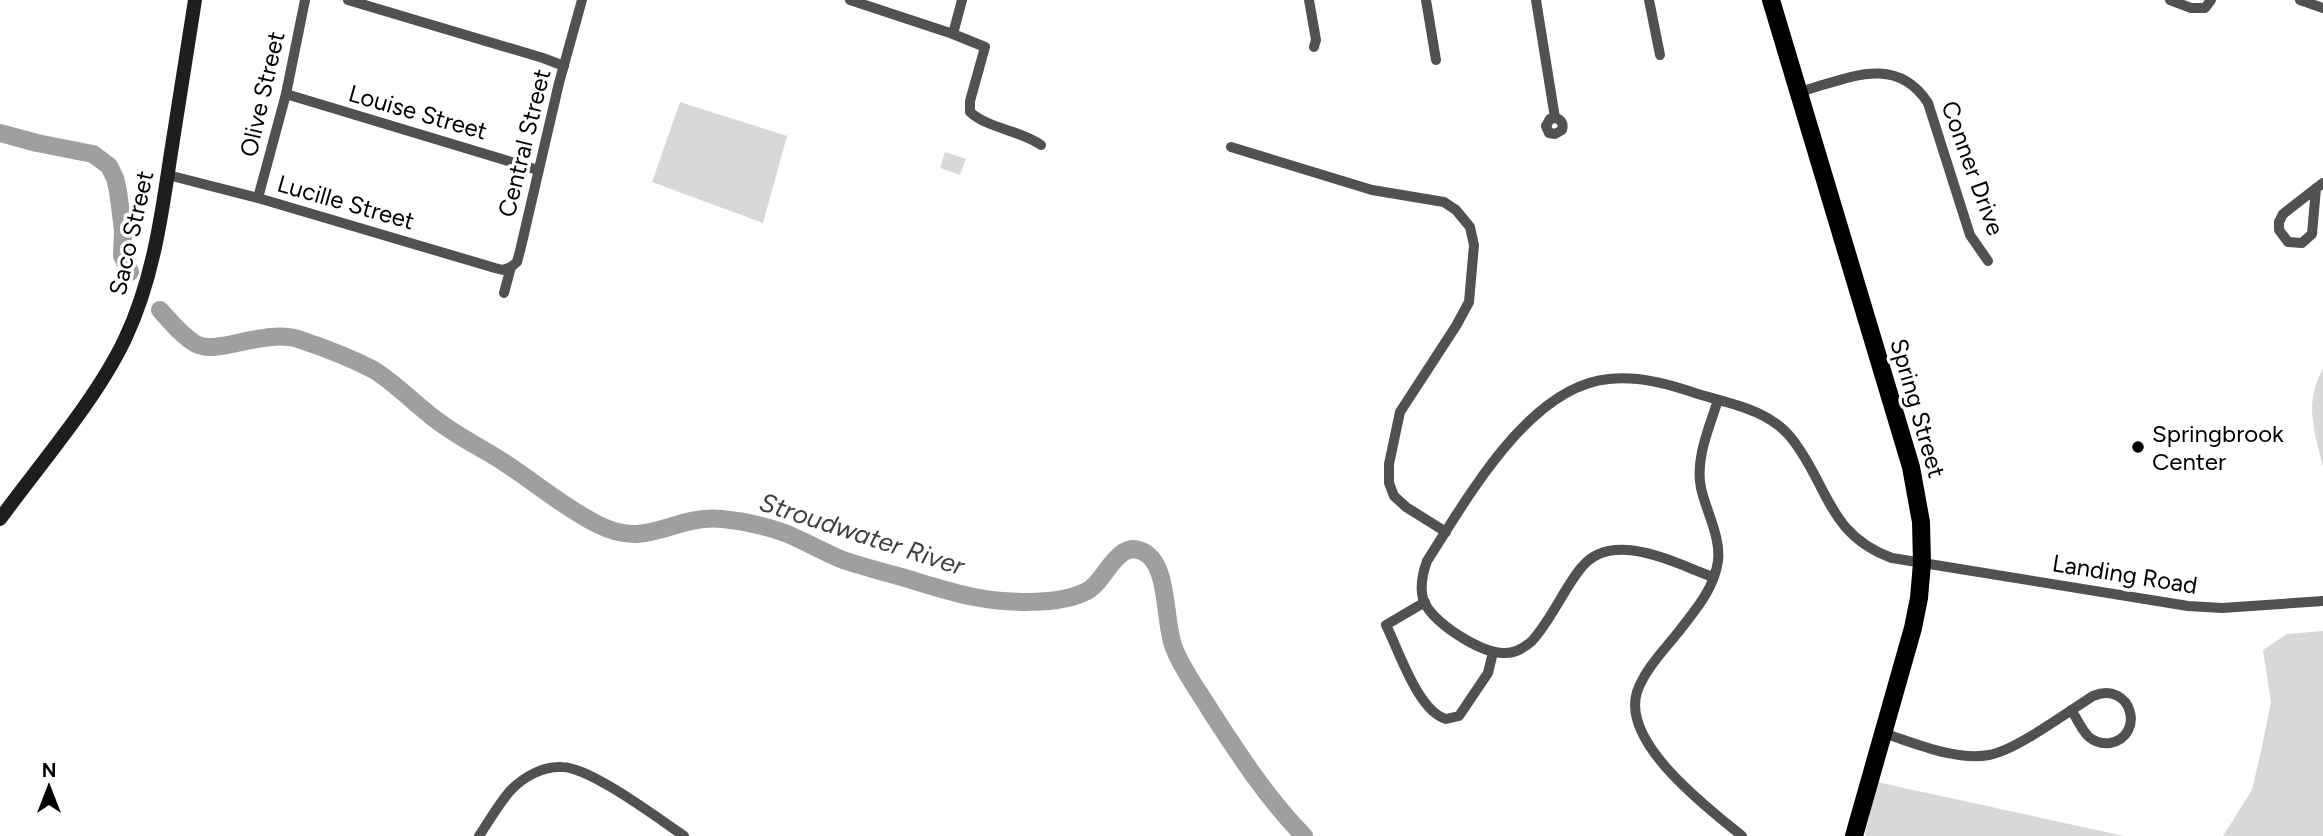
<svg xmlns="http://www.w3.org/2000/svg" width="2323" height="836" font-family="Figtree,sans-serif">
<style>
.green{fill:#d8d8d8}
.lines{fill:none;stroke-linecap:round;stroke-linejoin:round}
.river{stroke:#9f9f9f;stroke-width:18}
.street{stroke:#515151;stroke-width:10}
.secondary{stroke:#1e1e1e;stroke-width:14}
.primary{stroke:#000;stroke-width:18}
.poi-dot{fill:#000;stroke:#fff;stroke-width:2.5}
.labels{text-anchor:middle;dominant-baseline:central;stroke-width:7;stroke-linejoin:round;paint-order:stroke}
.street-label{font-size:24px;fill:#000;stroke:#fff}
.poi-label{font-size:24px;fill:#000;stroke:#fff;text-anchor:start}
.water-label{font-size:26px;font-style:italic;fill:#404040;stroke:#fff}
</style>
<rect width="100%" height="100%" fill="#fff"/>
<g class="green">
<polygon points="680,102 787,136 763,223 652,182"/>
<polygon points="945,152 966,159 960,175 940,168"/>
<path d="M2323,368V467C2314,430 2304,404 2323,368Z"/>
<polygon points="2323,631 2323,836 2223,836 2252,790 2261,751 2271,702 2263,650 2287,634"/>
<polygon points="1877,782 2124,836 1865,836"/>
</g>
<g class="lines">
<g class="river">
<polyline points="0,133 37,143 93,154 109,166 115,178 118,191 123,230 122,256 130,272"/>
<path d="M160,310C171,322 182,336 196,344C218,356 266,327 301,340C325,348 351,358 374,370C396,384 414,403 435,419C458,437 484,449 508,465C538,485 565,508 597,524C649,551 672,514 722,519C743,521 765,526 785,533C805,541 823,552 843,560C861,566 880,571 898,576C923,583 948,592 974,597C1005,603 1059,606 1087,591C1106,582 1118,534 1147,554C1169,570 1164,623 1174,648C1183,671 1198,690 1210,710C1239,755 1267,798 1304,836"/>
</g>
<g class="street">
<polyline points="348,0 543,58 564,66"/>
<path d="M850,0L953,34L985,47L970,101V112C989,129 1020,130 1041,145"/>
<polyline points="1309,0 1316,40 1314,47"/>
<polyline points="1426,0 1436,60"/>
<path d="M1536,0L1555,118C1561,119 1564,124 1562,130L1555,134L1549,133L1546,126L1550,119L1555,118"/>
<polyline points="1649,0 1660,55"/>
<polyline points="2170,0 2191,8 2205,8 2211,0"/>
<polyline points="2300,0 2323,8"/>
<polyline points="953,34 962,0"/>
<path d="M1799,92C1845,80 1895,52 1928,103L1970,235L1988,261"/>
<polyline points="286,94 538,170"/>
<polyline points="1231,147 1372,190 1444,202 1456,210 1470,227 1474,245 1469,302 1456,326 1400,412 1389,464 1389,483 1394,496 1406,507 1446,532"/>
<polyline points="168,175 258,198 495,268 503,270 511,267"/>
<polyline points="2316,188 2312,234 2302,243 2288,242 2279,230 2279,222 2283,214 2323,183"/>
<polyline points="258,198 286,94 305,0"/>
<polyline points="504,293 511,267 517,262 520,251 559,83 582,0"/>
<path d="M1718,400C1709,428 1695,459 1701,488C1706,511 1721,537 1718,561C1714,589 1696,609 1680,630C1665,649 1645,669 1637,692C1621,743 1708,808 1742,836"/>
<path d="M1713,577C1676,564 1612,528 1581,568C1563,590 1552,619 1532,641C1524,648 1513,654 1502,653C1479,652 1431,622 1423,599C1420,587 1423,572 1427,561C1467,499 1529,386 1609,379C1640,376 1669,384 1698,394C1731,404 1770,410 1792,439C1829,486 1827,534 1892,558L2188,606L2222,608L2323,601"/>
<path d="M1425,602L1386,625C1399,651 1418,711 1446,719L1459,716L1488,673L1493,652"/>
<path d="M1883,733C1915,743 1955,761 1989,755C2015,751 2069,711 2093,696C2132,680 2146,736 2110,743C2103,744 2095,742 2089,737C2082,731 2077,718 2071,710"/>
<path d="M479,836C489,821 498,805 510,791C523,777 543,766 562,767C590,767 659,819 684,836"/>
</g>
<path class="secondary" d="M0,519C40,464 96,400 125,339C152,282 161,220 170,159C178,106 187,53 195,0"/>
<polyline class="primary" points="1771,0 1911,467 1921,522 1922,563 1919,598 1913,628 1854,836"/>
</g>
<circle class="poi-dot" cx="2138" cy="447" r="7"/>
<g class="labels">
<g class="street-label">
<text transform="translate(262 94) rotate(-77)">Olive Street</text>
<text transform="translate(418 112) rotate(16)">Louise Street</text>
<text transform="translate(524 143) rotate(-76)">Central Street</text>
<text transform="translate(1973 168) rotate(70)">Conner Drive</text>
<text transform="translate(346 202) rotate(16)">Lucille Street</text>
<text transform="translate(131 233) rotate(-77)">Saco Street</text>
<text transform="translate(1918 408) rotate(74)">Spring Street</text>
<text transform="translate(2125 574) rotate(9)">Landing Road</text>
</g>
<g class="poi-label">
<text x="2152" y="433">Springbrook<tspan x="2152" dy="28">Center</tspan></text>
</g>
<g class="water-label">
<text transform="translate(862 534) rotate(18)">Stroudwater River</text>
</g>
</g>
<g transform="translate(49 787)" stroke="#ffffff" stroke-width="5" paint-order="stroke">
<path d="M0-5L12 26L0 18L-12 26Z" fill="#000000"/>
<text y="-10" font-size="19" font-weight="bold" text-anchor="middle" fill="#000000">N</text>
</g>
</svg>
